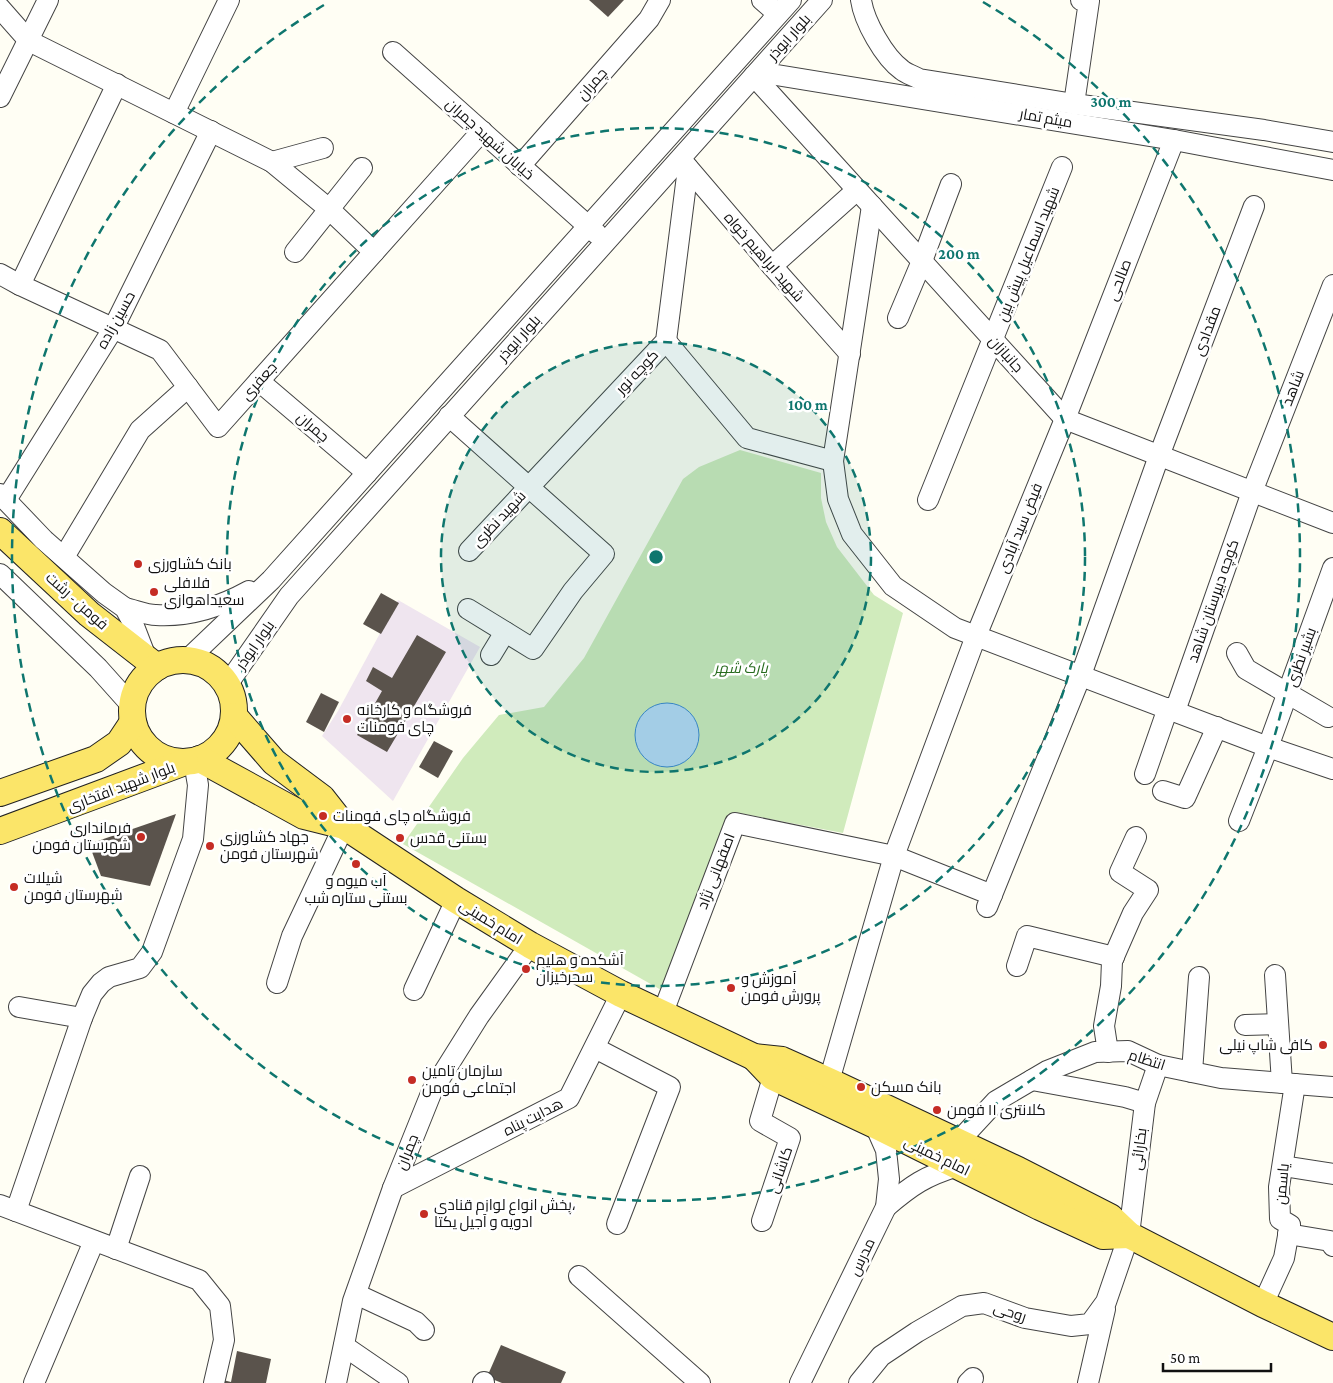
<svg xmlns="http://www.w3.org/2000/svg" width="1333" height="1383" font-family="'Crimson Pro',Cairo,serif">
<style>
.industrial{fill:#efe5ef}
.green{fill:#d0ebbc}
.water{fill:#b8daf8;stroke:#3d88d1}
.building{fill:#5a534c}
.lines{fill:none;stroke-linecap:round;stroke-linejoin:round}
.minor-casing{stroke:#444;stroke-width:22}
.major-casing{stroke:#222;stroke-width:28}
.minor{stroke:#fff;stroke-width:20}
.major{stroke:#fbe569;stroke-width:26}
.ring{fill:none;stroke:#0f766e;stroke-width:2.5;stroke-dasharray:9 6}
.poi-dot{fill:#c52c24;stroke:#fff;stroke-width:2}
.labels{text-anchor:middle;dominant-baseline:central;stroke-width:5;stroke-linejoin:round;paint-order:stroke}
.street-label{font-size:15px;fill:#111;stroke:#fff}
.poi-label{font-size:15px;fill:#111;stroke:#fff;text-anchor:start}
.park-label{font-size:15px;font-style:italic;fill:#276b1e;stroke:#fff}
.centre{fill:#0f766e;stroke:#fff;stroke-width:2.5}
.ring-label{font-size:15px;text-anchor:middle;font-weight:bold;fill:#0f766e;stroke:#fff;stroke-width:5;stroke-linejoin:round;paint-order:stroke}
</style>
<rect width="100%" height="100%" fill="#fffef4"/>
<polygon class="industrial" points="398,600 480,647 393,801 322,736 338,711"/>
<polygon class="green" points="740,450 821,473 821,498 826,522 837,547 874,595 903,613 843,833 734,812 690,932 663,991 403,844 463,758 499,715 544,707 584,658 683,479 699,467"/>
<circle class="water" cx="667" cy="735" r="32"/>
<g class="building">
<polygon points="589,0 624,0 608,17"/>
<polygon points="381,593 399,603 381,634 363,624"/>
<polygon points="417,635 446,652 387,752 357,735 382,691 366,681 373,667 392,678"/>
<polygon points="321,693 339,702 324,732 306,722"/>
<polygon points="434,741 453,751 438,778 419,767"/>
<polygon points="176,814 150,886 101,876 89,844"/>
<polygon points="501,1345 566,1372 561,1383 502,1383 487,1377"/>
<polygon points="237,1351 271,1359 266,1383 223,1383 223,1380 231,1382"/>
</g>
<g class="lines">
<defs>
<g id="minor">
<polyline points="762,0 778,14"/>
<path d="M861,0C864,21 884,57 902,70C907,74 914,76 919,79L1074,104L1264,130L1333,142"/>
<polyline points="0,8 29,41 272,162 329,209 374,252"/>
<polyline points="393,52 597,234"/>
<polyline points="758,72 1174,140 1333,170"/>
<polyline points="754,76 1065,419 1333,523"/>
<polyline points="0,97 48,0"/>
<polyline points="1074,104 1089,1 1081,0"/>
<polyline points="174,113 229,0"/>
<polyline points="272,162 323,148"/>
<polyline points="683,162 772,266 850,354"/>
<polyline points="520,166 649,19 660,0"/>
<polyline points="872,206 833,461 838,499 852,534 893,586 955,628 1268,747 1333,769"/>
<polyline points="295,252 362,168"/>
<polyline points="772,266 857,190"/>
<polyline points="0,274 20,285 160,350 218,427 482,131"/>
<polyline points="20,285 117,84"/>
<polyline points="898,318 922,261 951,184"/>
<polyline points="666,341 747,438 833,461"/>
<polyline points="259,381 367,473"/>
<polyline points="449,416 604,554 573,591 533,649 468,609"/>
<polyline points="0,494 44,540 104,593 125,608 132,621 147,660"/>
<polyline points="6,500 113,329 211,131"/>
<polyline points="928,500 1062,167"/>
<polyline points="469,551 666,341 688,168"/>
<polyline points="64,557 140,430 188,387"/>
<polyline points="0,574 98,668 132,706"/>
<path d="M125,608C135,610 146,615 156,615C190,617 220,607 249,591"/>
<polyline points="1237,653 1246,669 1328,717"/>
<polyline points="491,655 505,632"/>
<polyline points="187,660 271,580 791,0"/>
<polyline points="227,685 289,596 822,0"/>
<polyline points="1175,711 1252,492 1333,285"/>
<polyline points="1145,774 1168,708"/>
<polyline points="1163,791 1185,798 1217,727"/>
<polyline points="1239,821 1268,747 1333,568"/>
<polyline points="987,907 1081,675 1159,456 1254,206"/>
<polyline points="1017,966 1027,936 1114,957"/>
<polyline points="1275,975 1282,1083"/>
<polyline points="277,983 292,936 344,826"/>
<polyline points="414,990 456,900"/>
<polyline points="19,1007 82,1018"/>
<polyline points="662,1015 735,823 894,856 992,895"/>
<polyline points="1245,1025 1278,1024"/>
<polyline points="595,1048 670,1087 617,1224"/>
<polyline points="1108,1052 1104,1026 1111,986 1112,961 1133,913 1148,890 1120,872 1136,837"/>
<polyline points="1192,1072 1199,977"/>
<polyline points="1032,1080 1125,1097 1145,1103"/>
<polyline points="829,1081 894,856 976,636 1065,419 1174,140"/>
<polyline points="958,1142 996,1101 1047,1071 1095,1052 1128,1051 1158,1065 1221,1078 1333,1087"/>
<polyline points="1283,1166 1333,1174"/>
<polyline points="393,1188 569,1098 621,994"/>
<polyline points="0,1205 199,1280 220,1306 224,1340 214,1383"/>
<path d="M886,1207C912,1185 925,1176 958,1166"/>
<polyline points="16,1211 82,1018 92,994 101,983 109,977 140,968 152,952 193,839 198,785 194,762"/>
<polyline points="762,1221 790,1138 760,1121 773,1077"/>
<polyline points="1288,1234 1330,1241 1333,1246"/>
<polyline points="116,1249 140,1176"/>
<polyline points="579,1276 700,1383"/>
<polyline points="356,1294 416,1322 424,1330"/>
<polyline points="1263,1304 1284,1258 1290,1225 1280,1219 1279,1187 1295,1084"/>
<polyline points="344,1346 398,1383"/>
<polyline points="34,1383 94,1241"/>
<polyline points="336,1383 353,1301 393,1188 432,1091 479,1016 530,945"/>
<polyline points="483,1383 484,1382"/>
<polyline points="800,1383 886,1207 889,1179 886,1150 875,1125"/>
<polyline points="859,1383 881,1356 917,1332 962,1306 984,1303 1025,1318 1071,1326 1090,1324 1106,1302 1129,1235 1145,1103 1158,1065"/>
<polyline points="968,1383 973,1378"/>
<polyline points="1088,1383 1105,1309"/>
</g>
<g id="major">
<polyline points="0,531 89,614 157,667"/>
<circle cx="183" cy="711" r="51"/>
<polyline points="234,716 274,762 322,798 344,826"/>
<polyline points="200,759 304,816 344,826 456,900 530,945 621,994 754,1057 782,1060 829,1081 1018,1170 1110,1217 1129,1235 1263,1304 1333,1337"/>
<polyline points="0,793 96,759 119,743 133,722"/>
<polyline points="0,831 185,762"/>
<polyline points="754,1057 773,1077 875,1125 1040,1207 1103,1236 1129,1235"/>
</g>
</defs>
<use href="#minor" class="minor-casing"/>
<use href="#major" class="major-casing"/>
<use href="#minor" class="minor"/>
<use href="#major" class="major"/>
</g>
<circle cx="656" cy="557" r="215" fill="#0f766e" fill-opacity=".12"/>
<g class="ring">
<circle cx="656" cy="557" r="215"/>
<circle cx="656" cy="557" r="429"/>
<path d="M983 2A644 644 0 1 1 329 2"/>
</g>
<g class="poi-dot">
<circle cx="138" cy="564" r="5"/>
<circle cx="154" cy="592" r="5"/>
<circle cx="347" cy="719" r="5"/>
<circle cx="323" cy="816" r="5"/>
<circle cx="141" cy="837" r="5"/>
<circle cx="400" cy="838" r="5"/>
<circle cx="210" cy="846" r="5"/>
<circle cx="356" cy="864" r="5"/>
<circle cx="14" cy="887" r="5"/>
<circle cx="526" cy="969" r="5"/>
<circle cx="731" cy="988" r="5"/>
<circle cx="1323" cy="1045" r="5"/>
<circle cx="412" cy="1080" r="5"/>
<circle cx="861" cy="1087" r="5"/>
<circle cx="937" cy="1110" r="5"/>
<circle cx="424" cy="1214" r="5"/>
</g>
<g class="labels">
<g class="street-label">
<text transform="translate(789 37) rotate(-48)">بلوار ابوذر</text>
<text transform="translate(592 84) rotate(-49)">چمران</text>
<text transform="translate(1046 118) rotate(10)">میثم تمار</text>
<text transform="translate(490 139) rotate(42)">خیابان شهید چمران</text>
<text transform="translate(1028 254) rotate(-68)">شهید اسماعیل پیش بین</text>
<text transform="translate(764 257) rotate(49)">شهید ابراهیم خواه</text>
<text transform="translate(1119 280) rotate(-69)">صالحی</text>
<text transform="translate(116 320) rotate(-61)">حسین زاده</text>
<text transform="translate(1207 331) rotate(-69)">مقدادی</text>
<text transform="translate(519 338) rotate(-48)">بلوار ابوذر</text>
<text transform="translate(1006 354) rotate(48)">جانبازان</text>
<text transform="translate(637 372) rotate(-47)">کوچه نور</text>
<text transform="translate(259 381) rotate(-48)">جعفری</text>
<text transform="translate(1293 388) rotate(-69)">شاهد</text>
<text transform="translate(313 427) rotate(41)">چمران</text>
<text transform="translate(499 519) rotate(-47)">شهید نظری</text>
<text transform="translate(1020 528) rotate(-68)">فیض سید آبادی</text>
<text transform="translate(77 601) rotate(42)">فومن - رشت</text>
<text transform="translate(1213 601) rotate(-71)">کوچه دبیرستان شاهد</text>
<text transform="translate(255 645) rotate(-55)">بلوار ابوذر</text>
<text transform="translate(1301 657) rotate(-70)">بشیر نظری</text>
<text transform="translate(121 787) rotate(-21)">بلوار شهید افتخاری</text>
<text transform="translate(716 871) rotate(-69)">اصفهانی نژاد</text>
<text transform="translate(491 922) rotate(32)">امام خمینی</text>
<text transform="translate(1147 1060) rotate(18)">انتظام</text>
<text transform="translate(533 1117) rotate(-27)">هدایت پناه</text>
<text transform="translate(1139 1149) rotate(-83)">بخارائی</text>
<text transform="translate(407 1152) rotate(-68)">چمران</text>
<text transform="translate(937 1156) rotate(26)">امام خمینی</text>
<text transform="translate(780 1170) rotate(-71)">کاشانی</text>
<text transform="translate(1282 1184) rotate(-85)">یاسمن</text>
<text transform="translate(862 1257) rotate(-64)">مدرس</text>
<text transform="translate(1010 1312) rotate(18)">روحی</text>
</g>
<g class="poi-label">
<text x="148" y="564">بانک کشاورزی</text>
<text x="164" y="583">فلافلی<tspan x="164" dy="17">سعیداهوازی</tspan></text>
<text x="357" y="710">فروشگاه و کارخانه<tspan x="357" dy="17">چای فومنات</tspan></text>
<text x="333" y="816">فروشگاه چای فومنات</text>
<text x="131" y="828" text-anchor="end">فرمانداری<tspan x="131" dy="17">شهرستان فومن</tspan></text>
<text x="220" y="837">جهاد کشاورزی<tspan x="220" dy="17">شهرستان فومن</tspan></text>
<text x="410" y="838">بستنی قدس</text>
<text x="24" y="878">شیلات<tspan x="24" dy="17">شهرستان فومن</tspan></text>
<text x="356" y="881" text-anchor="middle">آب میوه و<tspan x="356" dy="17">بستنی ستاره شب</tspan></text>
<text x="536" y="960">آشکده و هلیم<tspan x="536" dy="17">سحرخیزان</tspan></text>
<text x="741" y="979">آموزش و<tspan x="741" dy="17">پرورش فومن</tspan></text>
<text x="1313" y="1045" text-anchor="end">کافی شاپ نیلی</text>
<text x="422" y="1071">سازمان تامین<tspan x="422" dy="17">اجتماعی فومن</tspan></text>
<text x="871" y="1087">بانک مسکن</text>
<text x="947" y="1110">کلانتری ۱۱ فومن</text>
<text x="434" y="1205">پخش انواع لوازم قنادی،<tspan x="434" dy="17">ادویه و آجیل یکتا</tspan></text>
</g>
<g class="park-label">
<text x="741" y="668">پارک شهر</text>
</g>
</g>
<circle cx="656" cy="557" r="8" class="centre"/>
<g class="ring-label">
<text x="1111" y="107">300 m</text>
<text x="959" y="259">200 m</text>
<text x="808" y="410">100 m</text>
</g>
<path d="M1163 1363v8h108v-8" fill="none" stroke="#111111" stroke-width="2.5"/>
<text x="1170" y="1363" font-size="15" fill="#111111" stroke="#ffffff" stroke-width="4" paint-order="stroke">50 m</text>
</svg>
